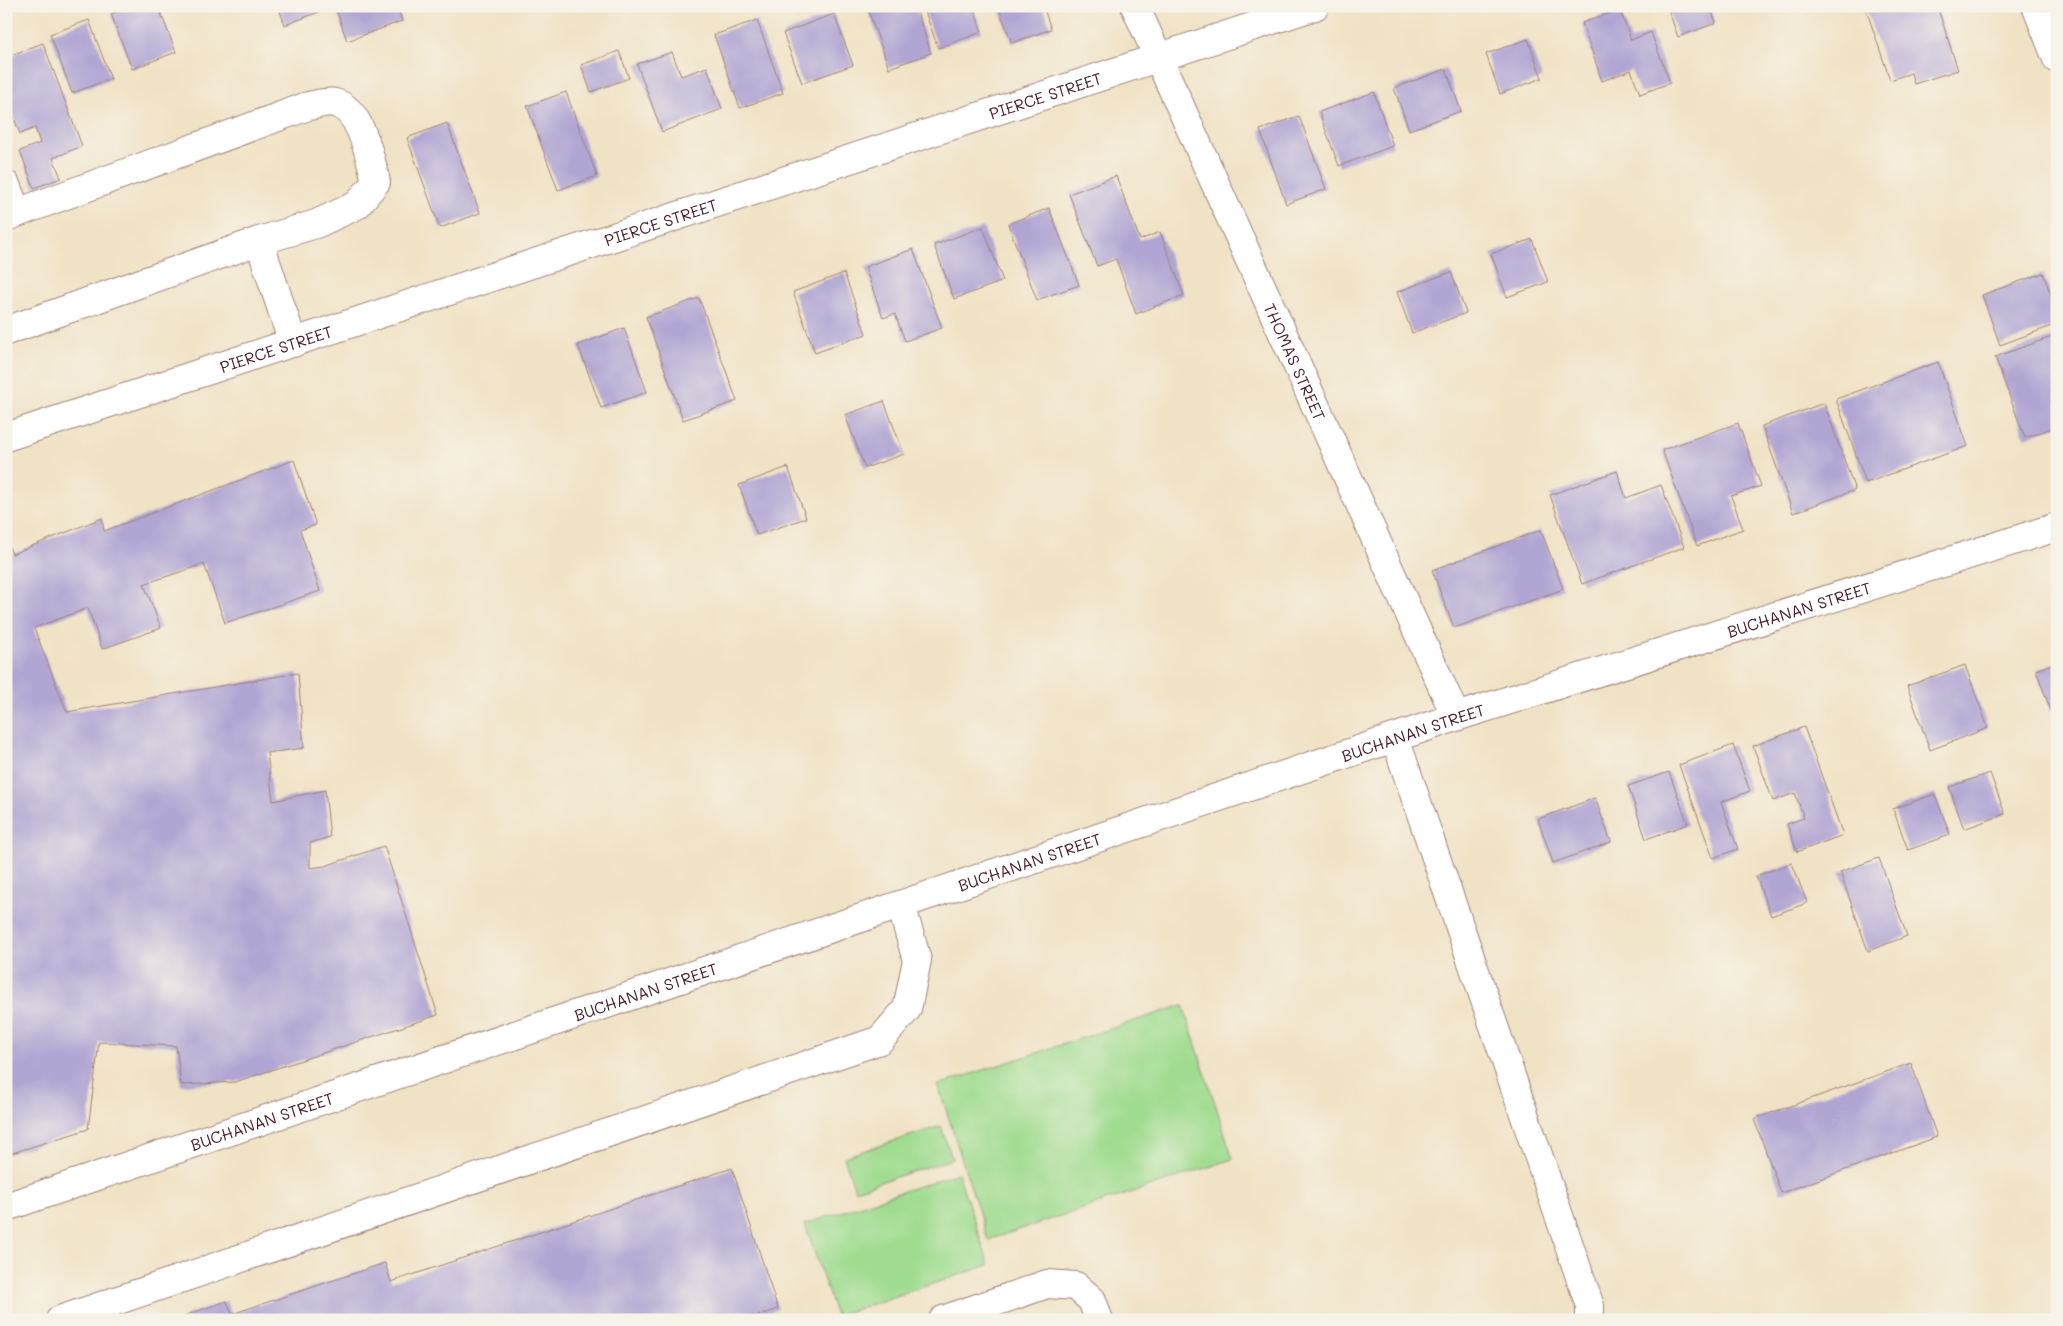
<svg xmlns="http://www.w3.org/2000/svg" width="2063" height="1326" font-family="Mali,sans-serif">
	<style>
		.green { fill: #a0dc90; stroke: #757e5e }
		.building { fill: #b1a6d3 }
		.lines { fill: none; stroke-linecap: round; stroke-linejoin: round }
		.minor-casing { stroke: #9d8078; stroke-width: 30 }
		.minor { stroke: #fff; stroke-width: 28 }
		.labels { text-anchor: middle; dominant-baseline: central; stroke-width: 4.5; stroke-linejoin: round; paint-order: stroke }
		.street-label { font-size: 16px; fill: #4a1f2b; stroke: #f7f3e8 }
	</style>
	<rect width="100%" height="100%" fill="#f7f3e8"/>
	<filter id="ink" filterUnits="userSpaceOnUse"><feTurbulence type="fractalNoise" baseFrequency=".02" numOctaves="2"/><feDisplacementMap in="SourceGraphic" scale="10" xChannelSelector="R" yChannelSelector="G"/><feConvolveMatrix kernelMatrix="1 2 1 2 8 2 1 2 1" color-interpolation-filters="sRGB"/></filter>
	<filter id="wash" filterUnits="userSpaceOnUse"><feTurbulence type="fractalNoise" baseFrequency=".0096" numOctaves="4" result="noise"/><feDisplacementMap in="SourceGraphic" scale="20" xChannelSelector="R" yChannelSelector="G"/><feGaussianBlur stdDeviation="1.12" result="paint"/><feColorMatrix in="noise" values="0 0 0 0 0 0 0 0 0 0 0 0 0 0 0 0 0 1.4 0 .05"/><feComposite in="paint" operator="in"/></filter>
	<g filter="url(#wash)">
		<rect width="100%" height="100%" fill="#f0e2c5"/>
		<g class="green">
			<polygon points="1183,1005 1233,1159 988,1240 938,1085"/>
			<polygon points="941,1126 952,1159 855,1190 844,1157"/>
			<polygon points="958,1173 989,1265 836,1316 805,1224"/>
		</g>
		<g id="blocks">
			<g class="building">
				<polygon points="131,6 158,6 176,52 132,69 111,14"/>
				<polygon points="278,6 322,6 324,10 285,25"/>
				<polygon points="335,6 397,6 402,21 347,41"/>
				<polygon points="878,6 915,6 931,53 889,68 868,10"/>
				<polygon points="923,6 973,6 982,32 938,48"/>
				<polygon points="998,6 1043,6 1051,29 1012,43"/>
				<polygon points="1667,6 1710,6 1716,23 1678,37"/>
				<polygon points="1865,6 1937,6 1958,70 1914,84 1911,73 1890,80"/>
				<polygon points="1620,10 1631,40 1651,32 1670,83 1640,94 1631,70 1602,81 1582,23"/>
				<polygon points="834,14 853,65 802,83 783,33"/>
				<polygon points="89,20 111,79 72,93 50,34"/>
				<polygon points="757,20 783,93 740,108 714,35"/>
				<polygon points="1528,39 1542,78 1500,94 1486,54"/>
				<polygon points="43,43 82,146 53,158 61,178 34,188 20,151 40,143 35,128 20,134 6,97 6,57"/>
				<polygon points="619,51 629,78 591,92 581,65"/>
				<polygon points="672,52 681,76 707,67 722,109 662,132 637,64"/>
				<polygon points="1446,69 1461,111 1409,130 1394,88"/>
				<polygon points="566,92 597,176 558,190 527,106"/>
				<polygon points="1374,92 1393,146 1339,166 1319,112"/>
				<polygon points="1299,116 1326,189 1286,204 1260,130"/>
				<polygon points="447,123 480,213 440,228 407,138"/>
				<polygon points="1116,176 1140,240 1160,232 1184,295 1136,314 1116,259 1097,266 1069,194"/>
				<polygon points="1049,208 1079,285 1037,300 1008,224"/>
				<polygon points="983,227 1003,281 954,299 934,245"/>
				<polygon points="1532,239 1548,282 1507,297 1491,254"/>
				<polygon points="913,249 942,328 905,341 895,314 883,318 865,267"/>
				<polygon points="1451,272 1466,313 1412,333 1397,292"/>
				<polygon points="844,273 866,334 815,353 793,292"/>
				<polygon points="2043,273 2057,311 2057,324 2000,345 1982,295"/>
				<polygon points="699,298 737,401 683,420 646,317"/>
				<polygon points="624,328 647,392 601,408 578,345"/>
				<polygon points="2057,335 2057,426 2025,438 1995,357"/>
				<polygon points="1938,362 1968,446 1866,483 1836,399"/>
				<polygon points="884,401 904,454 865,468 845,415"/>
				<polygon points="1824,403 1855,490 1793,513 1762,426"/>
				<polygon points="1738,423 1761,486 1731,496 1743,529 1697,546 1662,450"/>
				<polygon points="294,460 316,525 300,530 320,591 225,623 204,564 144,584 161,628 102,649 88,608 34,628 67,712 298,673 304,748 267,753 273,801 325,790 330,837 310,843 310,868 325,866 384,846 438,1015 235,1082 181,1085 176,1046 99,1042 88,1129 6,1155 6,545 8,544 12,554 102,518 104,531"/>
				<polygon points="788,467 806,518 757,535 739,485"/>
				<polygon points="1617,471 1626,498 1661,485 1684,547 1582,584 1550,495"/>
				<polygon points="1541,530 1563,589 1454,628 1432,570"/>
				<polygon points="2057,662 2057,709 2051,711 2036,670"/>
				<polygon points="1965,665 1988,728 1930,750 1907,686"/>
				<polygon points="1804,727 1843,835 1797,852 1787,824 1804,818 1795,793 1773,801 1753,746"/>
				<polygon points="1733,745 1750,791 1721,802 1738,849 1713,858 1679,765"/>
				<polygon points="1669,772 1688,824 1646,839 1628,786"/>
				<polygon points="1990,773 2005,814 1964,829 1949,787"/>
				<polygon points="1935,794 1950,835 1908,850 1893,809"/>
				<polygon points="1595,798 1611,842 1553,863 1538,819"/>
				<polygon points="1879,858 1907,936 1868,951 1840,872"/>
				<polygon points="1792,863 1807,903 1771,916 1756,876"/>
				<polygon points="1911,1063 1937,1137 1781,1193 1754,1119"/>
				<polygon points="732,1168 778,1309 745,1320 187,1320 186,1315 227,1301 232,1314 385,1263 391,1282"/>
			</g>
		</g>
	</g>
	<g filter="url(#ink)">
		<use href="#blocks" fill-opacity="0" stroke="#9d8078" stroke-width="1"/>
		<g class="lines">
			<g class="minor-casing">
				<g id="minor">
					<path id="s1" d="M1135,6L1456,717"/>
					<polyline points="2036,6 2057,59"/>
					<polyline points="6,185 17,213"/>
					<path d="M6,217L308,106C315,105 328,101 335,103C361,109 371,160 376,182L357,205L316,224L259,241L293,343"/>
					<polyline points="6,331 259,241"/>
					<path id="s2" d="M6,437L1315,6"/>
					<polyline points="1395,738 1590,1306 1590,1320"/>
					<path id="s3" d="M6,1207L1456,717L2057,527"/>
					<polyline points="60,1320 880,1040 907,1009 917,960 901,905"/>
					<polyline points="943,1320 1047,1284 1076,1286 1092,1300 1099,1320"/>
				</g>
			</g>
			<use href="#minor" class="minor"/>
		</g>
	</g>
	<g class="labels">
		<g class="street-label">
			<text stroke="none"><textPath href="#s2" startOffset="1094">PIERCE STREET</textPath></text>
			<text stroke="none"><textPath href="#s2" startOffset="689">PIERCE STREET</textPath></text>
			<text stroke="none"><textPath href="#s2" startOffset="284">PIERCE STREET</textPath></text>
			<text stroke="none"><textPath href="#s1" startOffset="390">THOMAS STREET</textPath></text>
			<text stroke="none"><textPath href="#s3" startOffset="1890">BUCHANAN STREET</textPath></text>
			<text stroke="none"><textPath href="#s3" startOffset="1485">BUCHANAN STREET</textPath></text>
			<text stroke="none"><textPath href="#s3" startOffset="1080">BUCHANAN STREET</textPath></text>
			<text stroke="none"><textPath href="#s3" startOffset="675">BUCHANAN STREET</textPath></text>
			<text stroke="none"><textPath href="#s3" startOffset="270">BUCHANAN STREET</textPath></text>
		</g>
	</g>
	<rect width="2063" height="1326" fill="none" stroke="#f7f3e8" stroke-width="25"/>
</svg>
